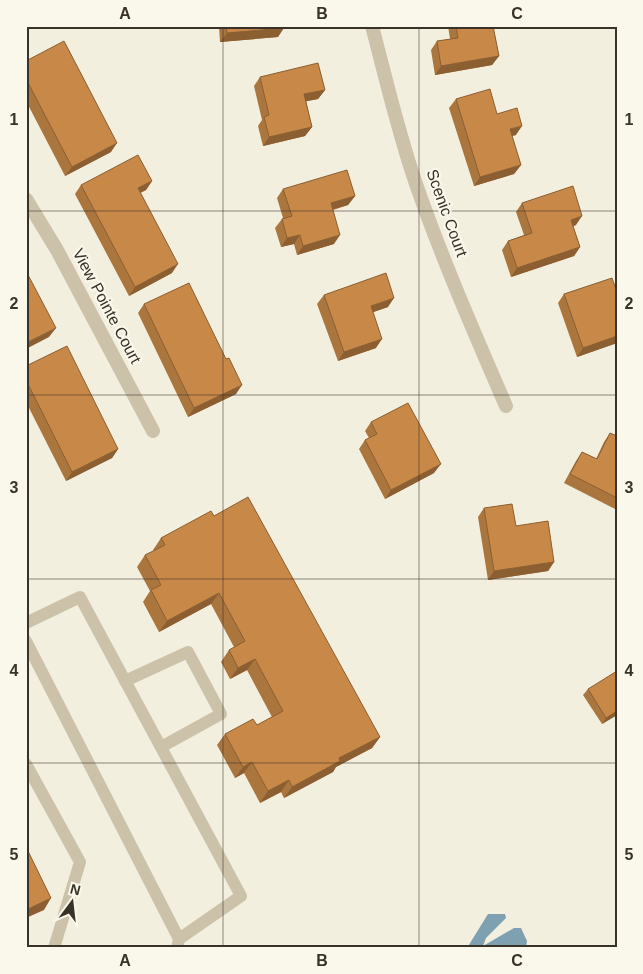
<svg xmlns="http://www.w3.org/2000/svg" width="643" height="974" font-family="Arial,sans-serif">
	<style>
		.water { fill: #7da1b1 }
		.lines { fill: none; stroke-linecap: round; stroke-linejoin: round }
		.service { stroke: #ccc2aa; stroke-width: 12 }
		.minor { stroke: #ccc2aa; stroke-width: 14 }
		.wall { fill: #ab753e }
		.shaded-wall { fill: #8b5f32 }
		.building { fill: #c78848; stroke: #8b5f32 }
		.grid { fill: none; stroke: #393229; stroke-width: 1; stroke-opacity: 0.55 }
		.labels { text-anchor: middle; dominant-baseline: central; stroke-width: 4.5; stroke-linejoin: round; paint-order: stroke }
		.street-label { font-size: 16px; fill: #393229; stroke: #faf7eb }
		.neatline { fill: none; stroke: #393229; stroke-width: 2 }
		.grid-label { font-size: 16px; text-anchor: middle; font-weight: bold; fill: #393229 }
	</style>
	<rect width="100%" height="100%" fill="#f3efde"/>
	<polygon class="water" points="488,914 505,914 506,918 486,938 483,946 514,928 521,928 527,941 526,948 467,948"/>
	<g class="lines">
		<g class="service">
			<polyline points="26,623 80,597 241,896 179,939"/>
			<polyline points="26,641 179,939 177,948"/>
			<polyline points="125,681 188,652 221,714 161,747"/>
			<polyline points="26,764 80,862 54,948"/>
		</g>
		<g class="minor">
			<path d="M372,26C386,79 398,132 416,184C442,259 474,332 506,406"/>
			<polyline points="26,199 57,250 153,431"/>
		</g>
	</g>
	<g class="wall">
		<polygon points="219,26 284,26 278,37 220,42"/>
		<polygon points="448,26 493,26 499,56 492,65 435,75 431,50 437,41 450,39"/>
		<polygon points="26,61 111,152 65,176 26,101"/>
		<polygon points="260,77 325,90 318,99 306,101 312,127 305,136 263,146 258,126 262,120 254,86"/>
		<polygon points="456,99 497,114 516,135 512,136 521,165 514,174 474,186 449,108"/>
		<polygon points="152,181 146,190 140,193 172,273 129,296 75,194 81,185"/>
		<polygon points="283,189 355,196 348,205 333,210 334,244 297,255 294,244 281,247 275,228 282,219 283,218 277,198"/>
		<polygon points="522,203 576,225 573,226 580,247 574,256 511,277 502,250 508,241 524,235 516,212"/>
		<polygon points="617,292 617,343 577,357 558,303 564,294"/>
		<polygon points="324,295 388,307 373,312 376,348 338,361 317,304"/>
		<polygon points="144,304 226,359 236,394 188,417 138,313"/>
		<polygon points="26,366 118,449 112,458 66,481 26,402"/>
		<polygon points="371,422 434,473 385,499 359,449 365,440 369,438 365,431"/>
		<polygon points="610,433 617,436 617,510 564,483 576,461 582,452 596,459 604,442"/>
		<polygon points="484,508 516,526 554,562 548,571 488,580 478,517"/>
		<polygon points="214,516 380,737 372,748 336,767 333,772 284,798 281,792 260,803 244,773 235,778 217,745 225,734 257,725 272,717 247,670 230,679 221,662 229,650 234,647 211,604 159,632 143,602 150,591 137,567 145,555 154,551 153,550 161,538"/>
		<polygon points="588,689 617,715 602,724 583,695"/>
	</g>
	<g class="shaded-wall">
		<polygon points="284,28 278,37 220,42 227,33"/>
		<polygon points="499,56 492,65 435,75 441,66"/>
		<polygon points="325,90 318,99 298,103 304,94"/>
		<polygon points="522,126 516,135 503,138 510,129"/>
		<polygon points="312,127 305,136 263,146 269,137"/>
		<polygon points="117,143 111,152 65,176 72,167"/>
		<polygon points="521,165 514,174 474,186 480,177"/>
		<polygon points="152,181 146,190 132,197 138,188"/>
		<polygon points="355,196 348,205 324,212 331,203"/>
		<polygon points="582,216 576,225 565,229 571,220"/>
		<polygon points="300,235 294,244 281,247 287,238"/>
		<polygon points="340,235 334,244 297,255 303,246"/>
		<polygon points="580,247 574,256 511,277 517,268"/>
		<polygon points="178,264 172,273 129,296 135,287"/>
		<polygon points="394,298 388,307 365,315 371,306"/>
		<polygon points="56,328 49,337 26,349 26,343"/>
		<polygon points="617,336 617,343 577,357 583,348"/>
		<polygon points="382,339 376,348 338,361 344,352"/>
		<polygon points="242,385 236,394 188,417 194,408"/>
		<polygon points="118,449 112,458 66,481 72,472"/>
		<polygon points="441,464 434,473 385,499 391,490"/>
		<polygon points="554,562 548,571 488,580 494,571"/>
		<polygon points="219,593 211,604 159,632 167,621"/>
		<polygon points="255,659 247,670 230,679 238,668"/>
		<polygon points="617,711 617,715 602,724 606,718"/>
		<polygon points="380,737 372,748 336,767 333,772 284,798 292,787 339,758"/>
		<polygon points="252,762 244,773 235,778 243,767"/>
		<polygon points="289,780 281,792 260,803 268,791"/>
		<polygon points="51,898 44,910 26,918 26,910"/>
	</g>
	<g class="building">
		<polygon points="226,26 284,26 284,28 227,33"/>
		<polygon points="456,26 493,26 499,56 441,66 437,41 458,38"/>
		<polygon points="64,41 117,143 72,167 26,79 26,61"/>
		<polygon points="318,63 325,90 304,94 312,127 269,137 264,117 269,115 260,77"/>
		<polygon points="490,89 497,114 517,108 522,126 510,129 521,165 480,177 456,99"/>
		<polygon points="138,155 152,181 138,188 178,264 135,287 81,185"/>
		<polygon points="347,170 355,196 331,203 340,235 303,246 300,235 287,238 282,219 292,216 283,189"/>
		<polygon points="573,186 582,216 571,220 580,247 517,268 508,241 532,233 522,203"/>
		<polygon points="26,271 56,328 26,343"/>
		<polygon points="386,273 394,298 371,306 382,339 344,352 324,295"/>
		<polygon points="612,278 617,292 617,336 583,348 564,294"/>
		<polygon points="189,283 226,359 229,358 242,385 194,408 144,304"/>
		<polygon points="67,346 118,449 72,472 29,386 26,387 26,366"/>
		<polygon points="408,403 441,464 391,490 365,440 377,434 371,422"/>
		<polygon points="610,433 617,436 617,498 570,474 582,452 597,459"/>
		<polygon points="248,497 380,737 339,758 340,761 292,787 289,780 268,791 252,762 243,767 225,734 253,719 257,725 283,711 255,659 238,668 229,650 245,641 219,593 167,621 151,590 161,585 145,555 165,545 161,538 211,511 214,516"/>
		<polygon points="512,504 516,526 548,521 554,562 494,571 484,508"/>
		<polygon points="617,671 617,711 606,718 588,689"/>
		<polygon points="26,847 51,898 26,910"/>
	</g>
	<path class="grid" d="M223,26V948M419,26V948M26,211H617M26,395H617M26,579H617M26,763H617"/>
	<g class="labels">
		<g class="street-label">
			<text transform="translate(447 213) rotate(70)">Scenic Court</text>
			<text transform="translate(107 306) rotate(62)">View Pointe Court</text>
		</g>
	</g>
	<rect width="643" height="974" fill="none" stroke="#faf7eb" stroke-width="55"/>
	<g transform="translate(72 902) rotate(15)" stroke="#faf7eb" stroke-width="4" paint-order="stroke">
	<path d="M0-4L9 19L0 12L-9 19Z" fill="#393229"/>
	<text y="-8" font-size="14" font-weight="bold" text-anchor="middle" fill="#393229">N</text>
	</g>
	<rect x="28" y="28" width="588" height="918" class="neatline"/>
	<g class="grid-label">
		<text x="125" y="19">A</text>
		<text x="322" y="19">B</text>
		<text x="517" y="19">C</text>
		<text x="14" y="125">1</text>
		<text x="629" y="125">1</text>
		<text x="14" y="309">2</text>
		<text x="629" y="309">2</text>
		<text x="14" y="493">3</text>
		<text x="629" y="493">3</text>
		<text x="14" y="676">4</text>
		<text x="629" y="676">4</text>
		<text x="14" y="860">5</text>
		<text x="629" y="860">5</text>
		<text x="125" y="966">A</text>
		<text x="322" y="966">B</text>
		<text x="517" y="966">C</text>
	</g>
</svg>
